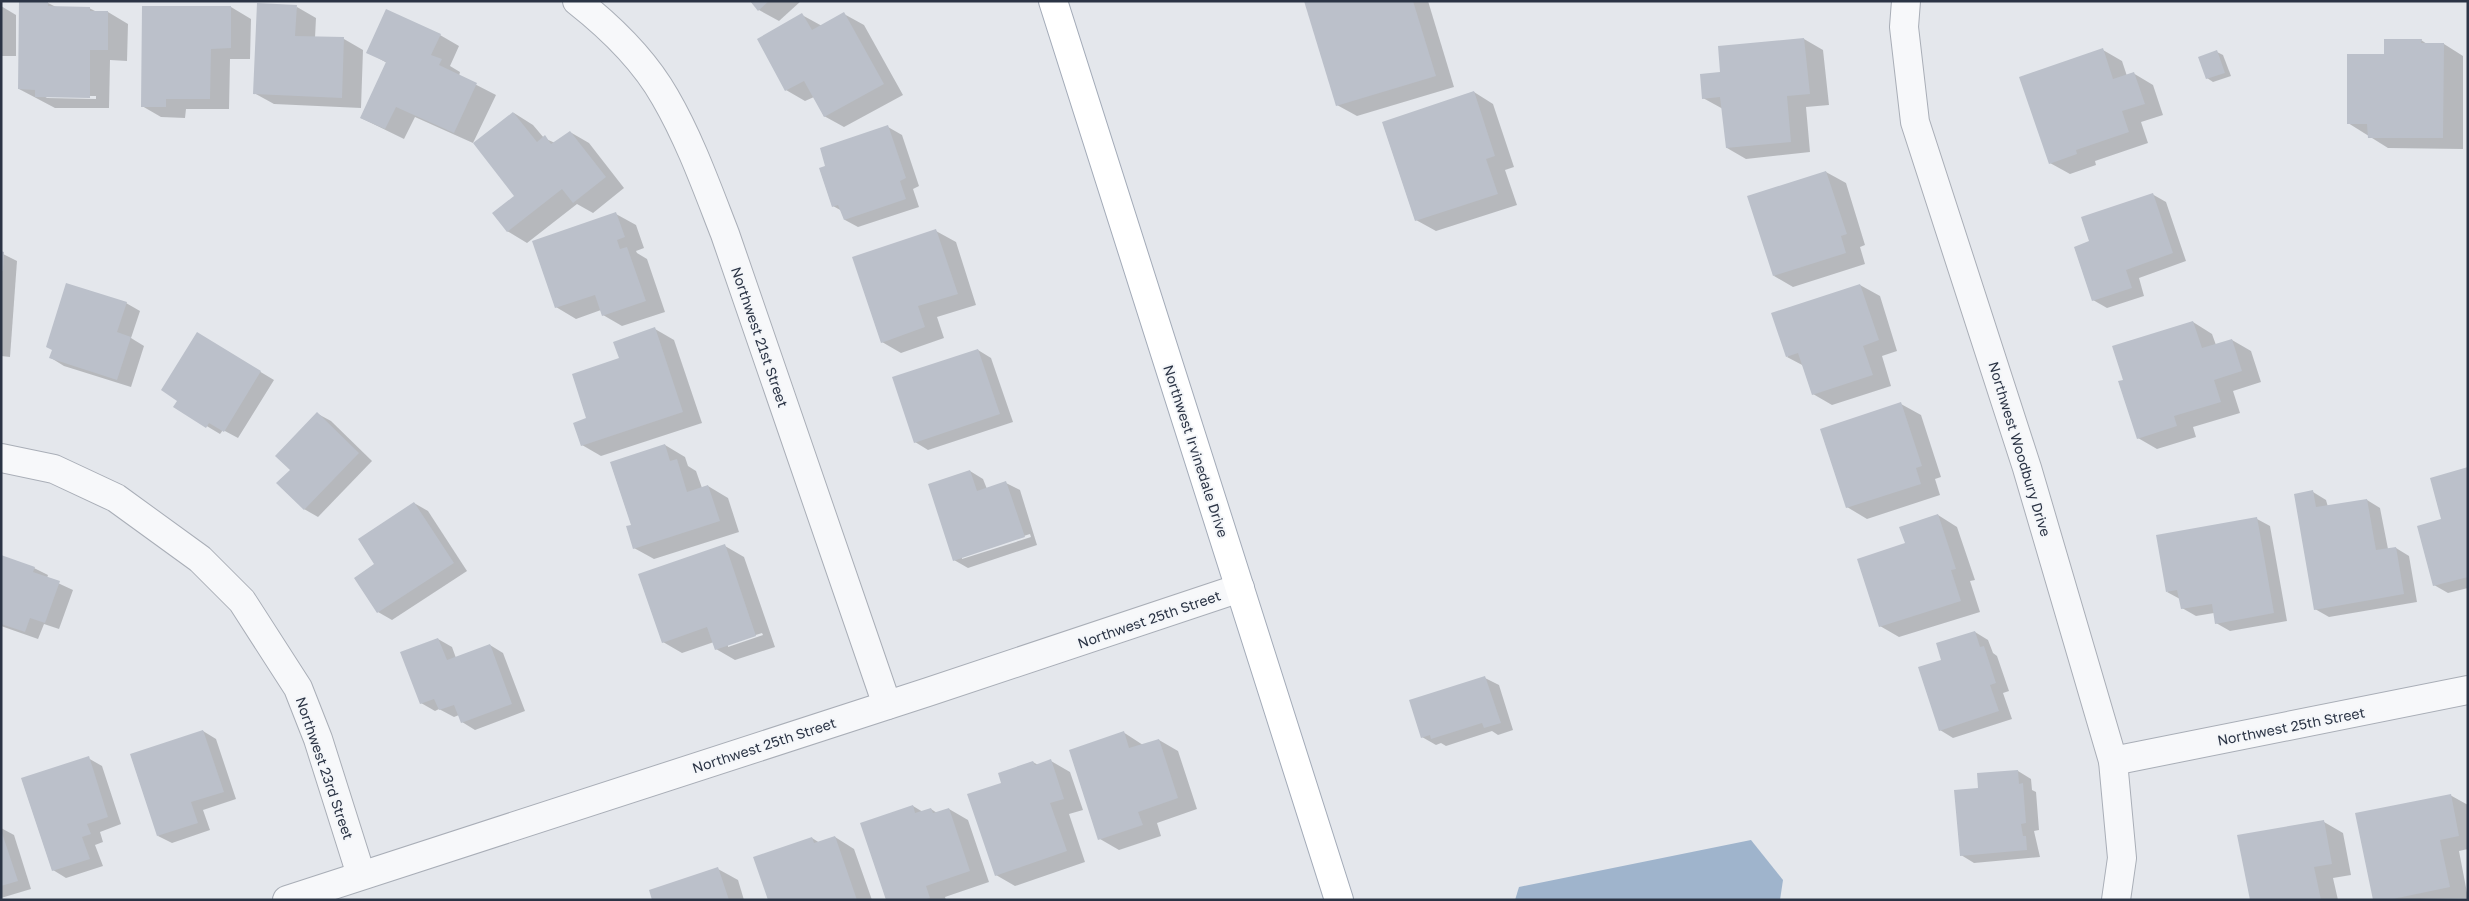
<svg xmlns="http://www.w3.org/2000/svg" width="2469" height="901" font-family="'Golos Text',sans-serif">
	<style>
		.water { fill: #9fb4cc }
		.shadow { fill: #0003; fill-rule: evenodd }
		.building { fill: #bbc0ca }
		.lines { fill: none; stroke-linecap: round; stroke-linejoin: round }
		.minor-casing { stroke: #a9aeb7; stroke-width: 30 }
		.major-casing { stroke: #a3abb8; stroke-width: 30 }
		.minor { stroke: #f7f8fa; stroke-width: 28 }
		.major { stroke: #fff; stroke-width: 28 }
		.labels { text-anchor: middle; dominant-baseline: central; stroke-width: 4; stroke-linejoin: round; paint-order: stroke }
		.street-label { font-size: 14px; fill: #2b3445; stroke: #f4f6f9 }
	</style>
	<rect width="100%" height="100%" fill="#e4e7ec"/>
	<polygon class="water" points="1751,840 1783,880 1780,900 1515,900 1519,887"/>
	<g class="shadow">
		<polygon points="752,1 801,1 779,21 759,10"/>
		<polygon points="1305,1 1428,1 1454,87 1357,116 1337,105"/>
		<path d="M20,3H48L56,7L89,8L97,12H108L128,24L127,61L110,60L109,108H55L19,89ZM44,96H96V99L47,98Z"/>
		<polygon points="1,6 16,15 16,56 1,56"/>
		<polygon points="143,7 231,7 251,19 250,59 230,59 229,109 186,109 185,118 161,117 142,106"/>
		<polygon points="297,7 316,18 315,38 344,39 363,50 361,108 274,104 254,93"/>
		<polygon points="844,14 864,25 903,95 844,127 824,116 814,97 805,101 786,90 802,15 822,26"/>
		<polygon points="440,35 459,46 450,66 460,72 459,76 496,95 473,143 415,117 404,139 361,118 387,63 368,52"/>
		<polygon points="1804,39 1823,50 1829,105 1806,107 1810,152 1746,159 1727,148 1723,109 1703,98 1722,73"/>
		<polygon points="2421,40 2427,44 2444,44 2463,56 2463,149 2388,148 2348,123 2386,55"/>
		<polygon points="2103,50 2122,61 2127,76 2133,73 2153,85 2163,115 2141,122 2148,143 2095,161 2096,165 2070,174 2050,163"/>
		<polygon points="2217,52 2223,55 2231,76 2213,82 2207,78"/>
		<polygon points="1474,92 1493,104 1514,167 1505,170 1517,205 1436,231 1416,220"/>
		<polygon points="514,113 533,125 544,138 555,143 570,132 589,143 624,188 593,213 577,204 527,243 507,231 516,196"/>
		<polygon points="888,127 902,135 919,186 913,189 919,207 858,227 845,220 842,211 833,206"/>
		<polygon points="1826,172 1846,183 1865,245 1860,247 1865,264 1793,287 1774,276"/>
		<polygon points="2152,194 2166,202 2186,261 2139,278 2144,296 2107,308 2093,300 2091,242"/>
		<polygon points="616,214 636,225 644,248 636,251 637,253 647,259 665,312 622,326 603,315 601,310 576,319 556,307"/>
		<polygon points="936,231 956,242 976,305 937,317 944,338 901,353 882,342"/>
		<polygon points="1,253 17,261 10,357 1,356"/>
		<polygon points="1860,285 1880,296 1897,351 1882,356 1891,386 1832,405 1813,394 1804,366 1787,357"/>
		<polygon points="126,303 140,311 131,338 144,346 131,387 64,366 51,358"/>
		<polygon points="2193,322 2212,334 2216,345 2232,340 2251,351 2261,382 2233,391 2240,413 2193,427 2196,437 2157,449 2138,438 2125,381"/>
		<polygon points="655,329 674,340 702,423 601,456 582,445 587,419 620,359"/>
		<polygon points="211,342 274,380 238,438 223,430 220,434 175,407"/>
		<polygon points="978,350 991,358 1013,422 928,450 915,442"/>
		<polygon points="1901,404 1921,415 1941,477 1935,479 1940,495 1867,519 1847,507"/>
		<polygon points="318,414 331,421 372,461 318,517 304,509 291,470"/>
		<polygon points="665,445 685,457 688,466 696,471 702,488 708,486 728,498 739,532 654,559 634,548 632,526"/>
		<polygon points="2468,468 2468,588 2448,593 2434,585 2443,520"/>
		<path d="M970,471L983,479L987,489L1006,483L1020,490L1037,545L968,568L954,560ZM1030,534L1031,537L962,559V556Z"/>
		<polygon points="2313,492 2326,500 2328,507 2367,500 2380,508 2388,549 2396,548 2409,556 2417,602 2329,617 2315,609"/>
		<polygon points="414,503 428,511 467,571 392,620 378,612"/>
		<polygon points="1938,515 1957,527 1975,580 1970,581 1980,612 1899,637 1880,626 1906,544"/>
		<polygon points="2257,519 2270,526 2287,621 2230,631 2216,623 2214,613 2196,616 2182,608 2180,599 2167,592"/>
		<path d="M725,546L744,557L775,647L735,660L716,649L714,642L682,653L663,642ZM762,633L763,635L728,647V644Z"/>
		<polygon points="1,556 34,568 48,575 47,578 73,590 59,629 44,624 38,639 1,626"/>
		<polygon points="1975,632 1988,640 1993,653 1997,656 2009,691 2003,693 2012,719 1953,738 1940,730"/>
		<polygon points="438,639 452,647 456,658 490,645 503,653 525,711 475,730 462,722 459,715 454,717 439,709 435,711 421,703"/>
		<polygon points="1485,678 1499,685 1513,730 1498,735 1492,731 1446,746 1441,743 1436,745 1422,737"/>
		<polygon points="203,731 216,739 236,799 203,810 210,830 172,843 158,836"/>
		<polygon points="1123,732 1143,745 1159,740 1178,751 1197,809 1157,823 1161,836 1119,850 1100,839"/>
		<polygon points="88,758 102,766 121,824 100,832 103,842 95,845 103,866 66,878 53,870"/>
		<polygon points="1051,761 1070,772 1083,810 1069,814 1085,862 1015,886 996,875 1003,783 1033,762 1038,765"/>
		<polygon points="2018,771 2031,779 2032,790 2036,792 2039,830 2034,831 2040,857 1974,863 1961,855"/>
		<polygon points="2450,795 2468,805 2468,849 2459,851 2468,898 2374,900"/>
		<polygon points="913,806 923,812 931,809 937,813 949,809 968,820 989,882 945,897 946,900 887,900"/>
		<polygon points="2324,822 2343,833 2351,875 2333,878 2338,900 2251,900"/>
		<polygon points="1,828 14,835 31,889 1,898"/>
		<polygon points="835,837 854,849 872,900 769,900 812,838 820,843"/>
		<polygon points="718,869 738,880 744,900 654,900"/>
	</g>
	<g class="building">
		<polygon points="19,1 48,2 48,6 90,7 90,11 108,11 108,50 90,50 90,98 35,97 35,90 18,89"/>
		<polygon points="750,1 769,1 758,11"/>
		<polygon points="1304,1 1413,1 1436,76 1336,106"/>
		<polygon points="257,3 297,5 295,36 344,37 342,98 253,94"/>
		<polygon points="142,6 231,6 231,48 211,49 210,99 166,99 166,107 141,107"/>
		<polygon points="386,9 441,34 431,55 442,59 439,65 477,83 454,133 396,107 385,129 360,118 386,62 366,53"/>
		<polygon points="844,12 884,84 824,117 804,81 785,91 757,39 802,13 812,30"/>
		<polygon points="1804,38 1810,94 1787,96 1791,142 1726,148 1720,97 1702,99 1700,74 1720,72 1718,46"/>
		<polygon points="2384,39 2422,39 2421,43 2444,43 2443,138 2368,138 2367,124 2347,124 2347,54 2384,54"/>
		<polygon points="2103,48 2113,79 2134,72 2145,104 2122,111 2129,132 2076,150 2077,154 2049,164 2019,77"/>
		<polygon points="2217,50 2225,73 2206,79 2198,57"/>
		<polygon points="1474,91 1495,156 1486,159 1498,194 1415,221 1382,122"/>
		<polygon points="513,112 537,142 545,135 551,144 570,131 606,177 573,203 562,189 507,232 492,213 514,196 473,143"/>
		<polygon points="888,125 906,178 900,181 906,199 844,220 838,205 832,207 819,168 825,166 820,148"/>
		<polygon points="1826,171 1847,234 1841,236 1846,253 1773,276 1747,196"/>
		<polygon points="2153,193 2173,253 2126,270 2132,288 2092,301 2074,247 2089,241 2081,217"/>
		<polygon points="616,212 625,237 617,240 620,249 627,247 646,301 602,316 595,295 555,308 532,241"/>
		<polygon points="936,229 958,294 918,306 925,327 881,343 852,257"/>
		<polygon points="1,251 4,252 3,271 1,271"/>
		<polygon points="66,283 127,302 117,332 131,337 117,380 49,358 52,350 46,347"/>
		<polygon points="1860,284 1879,340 1863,346 1873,375 1812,395 1798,353 1786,357 1771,313"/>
		<polygon points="2193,321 2202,348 2232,339 2242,371 2214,380 2221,402 2174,416 2177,426 2137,439 2118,381 2123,380 2112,346"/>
		<polygon points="655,327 683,412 581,446 573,423 586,418 572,374 619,358 613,342"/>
		<polygon points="197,332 261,371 224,432 209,423 206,428 173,407 177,401 161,390"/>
		<polygon points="978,349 1000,414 914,443 892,377"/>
		<polygon points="1901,402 1922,466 1916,468 1921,484 1846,508 1820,429"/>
		<polygon points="317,412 359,453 304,510 276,483 290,470 275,456"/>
		<polygon points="665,444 670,461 677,459 687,492 708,485 720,521 633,549 626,526 631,525 610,462"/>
		<polygon points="2468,467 2468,577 2433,586 2417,526 2441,519 2430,478"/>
		<polygon points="970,470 977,491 1006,481 1025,537 953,561 928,484"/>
		<polygon points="2313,490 2316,507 2367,499 2376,550 2396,547 2404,594 2314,610 2294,494"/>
		<polygon points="414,502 454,563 377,613 354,578 374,564 358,539"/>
		<polygon points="1938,514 1956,569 1951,570 1961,601 1879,627 1857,559 1905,543 1899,527"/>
		<polygon points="2257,517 2274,613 2215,624 2212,604 2181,609 2177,590 2166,592 2156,535"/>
		<polygon points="725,544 756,636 715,650 707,627 662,643 638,574"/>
		<polygon points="1,555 35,567 33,572 60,581 45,623 30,618 25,632 1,624"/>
		<polygon points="1975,631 1980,647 1984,646 1996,683 1990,685 1999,711 1939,731 1918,667 1941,660 1936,643"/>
		<polygon points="438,638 447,660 490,644 512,704 461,723 454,705 439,710 434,699 420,704 400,652"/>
		<polygon points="1485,676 1501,723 1484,728 1482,723 1431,739 1430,735 1421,738 1409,700"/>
		<polygon points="203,730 224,792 191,802 198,823 157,836 130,754"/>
		<polygon points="1124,731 1129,748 1159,739 1178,798 1138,812 1143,825 1098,840 1069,750"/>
		<polygon points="89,756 108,817 87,824 91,834 82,837 90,859 52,871 21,778"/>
		<polygon points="1051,759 1064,799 1050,803 1067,851 995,876 967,794 1001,783 998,773 1033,761 1035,765"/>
		<polygon points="2018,770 2019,784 2023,783 2026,823 2021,824 2023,836 2026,836 2027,850 1960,856 1954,790 1978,788 1977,773"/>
		<polygon points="2451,794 2459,836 2440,840 2450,887 2388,900 2373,900 2355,813"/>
		<polygon points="913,805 915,813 931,808 933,813 949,808 970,871 926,886 930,898 923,900 886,900 860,823"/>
		<polygon points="2324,820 2332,864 2314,867 2321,900 2250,900 2237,835"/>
		<polygon points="1,830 18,881 1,886"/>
		<polygon points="835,836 857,900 768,900 753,857 812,837 814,843"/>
		<polygon points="718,867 729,900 652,900 649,890"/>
	</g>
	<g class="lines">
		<g class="minor-casing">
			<g id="minor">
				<path d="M577,1C610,27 644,60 665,97C690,140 707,188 725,234L887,705"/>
				<polyline points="1906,1 1904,27 1915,122 2027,468 2113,761 2122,858 2116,900"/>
				<polyline points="1,458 54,469 116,498 200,559 242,601 298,688 318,739 361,875"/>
				<polyline points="2113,761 2468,690"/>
				<polyline points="287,900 928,692 1240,588"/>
			</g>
		</g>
		<g class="major-casing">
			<polyline id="major" points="1053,1 1339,900"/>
		</g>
		<use href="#minor" class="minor"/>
		<use href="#major" class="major"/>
	</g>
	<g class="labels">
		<g class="street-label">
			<text transform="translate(760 337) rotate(71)">Northwest 21st Street</text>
			<text transform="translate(2020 449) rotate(73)">Northwest Woodbury Drive</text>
			<text transform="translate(1196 451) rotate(72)">Northwest Irvinedale Drive</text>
			<text transform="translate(1149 619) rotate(-19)">Northwest 25th Street</text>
			<text transform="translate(2291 726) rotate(-11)">Northwest 25th Street</text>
			<text transform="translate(764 745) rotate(-18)">Northwest 25th Street</text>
			<text transform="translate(325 768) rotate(71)">Northwest 23rd Street</text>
		</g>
	</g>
	<rect width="2469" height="901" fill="none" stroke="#2b3445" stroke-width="5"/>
</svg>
